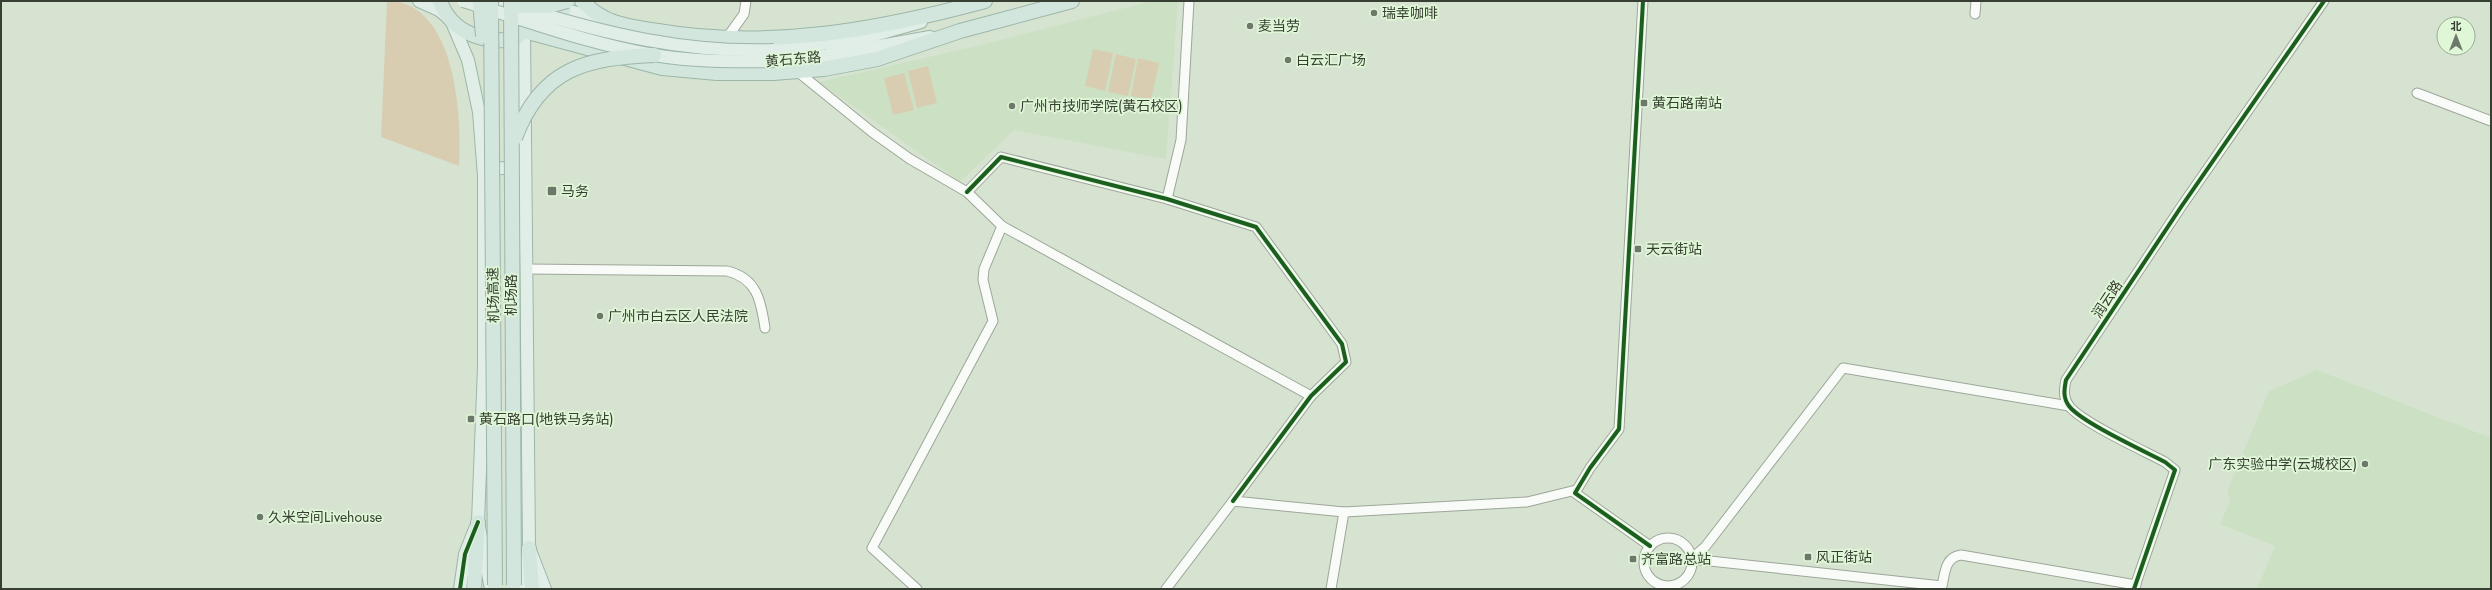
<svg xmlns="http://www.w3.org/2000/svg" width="2492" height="590" font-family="Jost,'Noto Sans SC',sans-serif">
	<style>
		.built { fill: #cce1c4 }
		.green { fill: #d8cdb1 }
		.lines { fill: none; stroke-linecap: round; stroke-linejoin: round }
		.minor-casing { stroke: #9da699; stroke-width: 11 }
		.major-casing { stroke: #9db6a8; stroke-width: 14 }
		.highway-casing { stroke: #9db6a8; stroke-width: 16 }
		.minor { stroke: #f9fbf8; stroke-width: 9 }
		.major { stroke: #e1eee8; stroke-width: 12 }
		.highway { stroke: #d2e6de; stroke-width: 14 }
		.major-bridge-casing { stroke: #9db6a8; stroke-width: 14; stroke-linecap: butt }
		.highway-bridge-casing { stroke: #9db6a8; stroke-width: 16; stroke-linecap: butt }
		.major-bridge { stroke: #e1eee8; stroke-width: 12 }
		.highway-bridge { stroke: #d2e6de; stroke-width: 14 }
		.cycleway-casing { stroke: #e0f7d7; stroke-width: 6 }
		.cycleway { stroke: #1b5e20; stroke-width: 4 }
		.poi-dot { fill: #6e786a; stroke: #e0f7d7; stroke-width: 1.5 }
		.labels { text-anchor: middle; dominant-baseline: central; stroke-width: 3.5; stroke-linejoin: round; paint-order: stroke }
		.poi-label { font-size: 14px; fill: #363f32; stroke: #e0f7d7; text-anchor: start }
		.street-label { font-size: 14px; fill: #363f32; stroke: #e0f7d7 }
	</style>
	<rect width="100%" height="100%" fill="#d6e3d1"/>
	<g class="built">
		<polygon points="1152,1 1178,1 1166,159 1014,130 960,182 819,82 977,46"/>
		<polygon points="2317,370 2491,438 2491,589 2257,589 2275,546 2220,524 2230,502 2227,491 2269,391"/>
	</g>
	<g class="green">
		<path d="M387,1C456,1 462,117 459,166L381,137Z"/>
		<polygon points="1093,49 1113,53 1105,91 1085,86"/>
		<polygon points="1116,54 1136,59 1128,96 1108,92"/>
		<polygon points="1138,58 1159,63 1151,100 1131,96"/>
		<polygon points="928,66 937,103 917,108 908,71"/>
		<polygon points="904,73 914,110 893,115 884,78"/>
	</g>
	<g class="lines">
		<g class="minor-casing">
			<g id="minor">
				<polyline points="1643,1 1619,429 1590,468 1575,493 1650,546"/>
				<polyline points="1975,14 1976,1"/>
				<polyline points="726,39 744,14 746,1"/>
				<polyline points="798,72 872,132 910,159 967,192 1002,226 1311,396"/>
				<polyline points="2417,93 2491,121"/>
				<polyline points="967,192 1001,157 1167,199 1256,227 1342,344 1346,362 1311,396 1233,501"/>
				<polyline points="1167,199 1181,140 1189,1"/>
				<path d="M527,269L727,271C757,278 761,301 765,328"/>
				<circle cx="1668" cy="562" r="24"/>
				<polyline points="1691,559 1705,547 1843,368 2069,406"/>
				<path d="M1691,559L1942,586C1945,573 1945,557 1961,555L2136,585"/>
				<polyline points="917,589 872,548 993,321 983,280 984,269 1002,226"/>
				<polyline points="1166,589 1233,501 1344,512 1527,502 1576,490"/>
				<polyline points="1331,589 1344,512"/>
				<path d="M2134,589L2175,470L2165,462C2144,451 2081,422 2069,406C2063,398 2064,390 2066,380L2181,207L2324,1"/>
			</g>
		</g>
		<g class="major-casing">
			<g id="major">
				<polyline points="419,1 439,10 451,20 468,60 479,112 484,176 484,367 478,522 491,589"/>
				<polyline points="498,1 516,6"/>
				<polyline points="556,7 605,21"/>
				<polyline points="774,50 860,39 921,22"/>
				<polyline points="775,61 818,57 930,37"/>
				<path d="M485,175C497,167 506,166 520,171"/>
				<polyline points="531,553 545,589"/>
				<polyline points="460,589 465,554 475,529"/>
				<polyline points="520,589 529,548 524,31 527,24"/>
			</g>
		</g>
		<g class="highway-casing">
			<g id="highway">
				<path d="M440,1C451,33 485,44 515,39L524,31L662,68L717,73H773L824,69L877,59L960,31L1072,1"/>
				<path d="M582,1C605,25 627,26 658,31C768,50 878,30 985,1"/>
				<polyline points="549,26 551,19 564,10"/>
				<polyline points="529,548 532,589"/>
				<polyline points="474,589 478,522"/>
			</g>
		</g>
		<use href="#minor" class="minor"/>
		<use href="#major" class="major"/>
		<use href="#highway" class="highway"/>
		<g class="major-bridge-casing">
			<g id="major-bridge">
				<path d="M463,1C526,20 589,44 654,55C693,62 735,62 775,61"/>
				<path d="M522,8C607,34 684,53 774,50"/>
			</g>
		</g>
		<g class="highway-bridge-casing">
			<g id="highway-bridge">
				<polyline points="480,1 483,36"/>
				<polyline points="491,1 495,585"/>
				<polyline points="511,1 514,585"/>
				<polyline points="516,6 549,6 567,1"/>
				<path d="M515,138C541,68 586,58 654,55"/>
			</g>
		</g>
		<use href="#major-bridge" class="major-bridge"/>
		<use href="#highway-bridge" class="highway-bridge"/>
		<g class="cycleway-casing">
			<g id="cycleway">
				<polyline points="1643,1 1619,429 1590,468 1575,493 1650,546"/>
				<polyline points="967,192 1001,157 1167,199 1256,227 1342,344 1346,362 1311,396 1233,501"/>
				<polyline points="460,589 465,554 478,522"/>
				<path d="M2134,589L2175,470L2165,462C2144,451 2081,422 2069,406C2063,398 2064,390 2066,380L2181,207L2324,1"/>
			</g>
		</g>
		<use href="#cycleway" class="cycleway"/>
	</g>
	<g class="poi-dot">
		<circle cx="1374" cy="13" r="4"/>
		<circle cx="1250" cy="26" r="4"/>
		<circle cx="1288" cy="60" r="4"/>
		<rect x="1640" y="99" width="8" height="8" rx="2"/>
		<circle cx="1012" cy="106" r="4"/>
		<rect x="547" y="186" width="10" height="10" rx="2"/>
		<rect x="1634" y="245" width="8" height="8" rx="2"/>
		<circle cx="600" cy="316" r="4"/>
		<rect x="467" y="415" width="8" height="8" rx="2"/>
		<circle cx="2365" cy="464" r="4"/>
		<circle cx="260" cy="517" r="4"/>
		<rect x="1804" y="553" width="8" height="8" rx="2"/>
		<rect x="1629" y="555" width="8" height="8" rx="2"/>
	</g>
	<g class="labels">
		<g class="poi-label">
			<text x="1382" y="13">瑞幸咖啡</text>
			<text x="1258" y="26">麦当劳</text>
			<text x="1296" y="60">白云汇广场</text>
			<text x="1652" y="103">黄石路南站</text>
			<text x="1020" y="106">广州市技师学院(黄石校区)</text>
			<text x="561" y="191">马务</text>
			<text x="1646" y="249">天云街站</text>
			<text x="608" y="316">广州市白云区人民法院</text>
			<text x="479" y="419">黄石路口(地铁马务站)</text>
			<text x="2357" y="464" text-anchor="end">广东实验中学(云城校区)</text>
			<text x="268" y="517">久米空间Livehouse</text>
			<text x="1816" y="557">风正街站</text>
			<text x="1641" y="559">齐富路总站</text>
		</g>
		<g class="street-label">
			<text transform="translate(793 59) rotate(-5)">黄石东路</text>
			<text transform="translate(493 295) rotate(-91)">机场高速</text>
			<text transform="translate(511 295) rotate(-90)">机场路</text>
			<text transform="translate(2107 299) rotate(-56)">润云路</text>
		</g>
	</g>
	<rect width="2492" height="590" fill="none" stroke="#363f32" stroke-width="4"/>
	<g transform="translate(2456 36)"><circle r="19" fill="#e0f7d7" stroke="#9cad95"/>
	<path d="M0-3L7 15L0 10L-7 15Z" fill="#6e786a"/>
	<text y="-6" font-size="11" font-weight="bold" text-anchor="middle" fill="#363f32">北</text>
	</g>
</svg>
